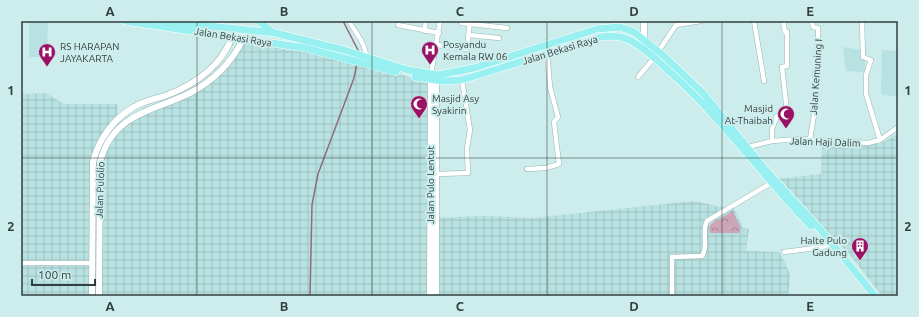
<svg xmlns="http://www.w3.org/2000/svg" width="919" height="317" font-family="Ubuntu,sans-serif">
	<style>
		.built { fill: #b8e1e1 }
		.industrial { fill: url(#industrial-grid) }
		.park { fill: url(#park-crowns) }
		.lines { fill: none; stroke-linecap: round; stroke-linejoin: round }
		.stream { stroke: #906b7d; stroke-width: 1.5 }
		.street-casing { stroke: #96b4b4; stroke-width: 5.5 }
		.secondary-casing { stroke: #96b4b4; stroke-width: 7 }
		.primary-casing { stroke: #fff; stroke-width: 8 }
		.street { stroke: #fff; stroke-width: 4.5 }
		.secondary { stroke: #fff; stroke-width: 6 }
		.primary { stroke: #98f0f1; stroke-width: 7 }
		.grid { fill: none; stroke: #323e3e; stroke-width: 1; stroke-opacity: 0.55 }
		.labels { text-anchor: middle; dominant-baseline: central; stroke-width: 4; stroke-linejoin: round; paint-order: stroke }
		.street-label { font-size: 10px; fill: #323e3e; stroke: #cdedec }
		.poi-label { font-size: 10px; fill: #323e3e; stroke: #cdedec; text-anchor: start }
		.neatline { fill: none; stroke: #323e3e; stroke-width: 1.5 }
		.grid-label { font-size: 13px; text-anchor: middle; font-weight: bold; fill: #323e3e }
	</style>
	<defs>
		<pattern id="industrial-grid" width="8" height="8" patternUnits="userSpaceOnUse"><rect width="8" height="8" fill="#b8e1e1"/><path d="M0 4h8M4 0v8" fill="none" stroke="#9fc2c2"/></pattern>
		<pattern id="park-crowns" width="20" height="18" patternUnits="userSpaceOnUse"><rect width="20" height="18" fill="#cca5b6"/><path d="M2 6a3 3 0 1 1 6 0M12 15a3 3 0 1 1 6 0" fill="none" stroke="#a68895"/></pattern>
	</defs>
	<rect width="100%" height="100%" fill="#cdedec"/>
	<g class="built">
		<polygon points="29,21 48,21 47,57 29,57"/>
		<polygon points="843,47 862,50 865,61 865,72 846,71"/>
		<polygon points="882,50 898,51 898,97 881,94"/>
	</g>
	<g class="industrial">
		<polygon points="242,43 302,48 427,82 429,218 485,216 533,218 694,201 722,207 734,208 743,228 749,229 746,251 779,252 786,264 790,276 788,296 21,296 21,94 46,93 64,104 117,104 119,118 122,122 143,108 170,102 196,90 224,66"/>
		<polygon points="897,134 898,296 882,296 851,256 776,179 821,174 822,141 880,144"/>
	</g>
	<polygon class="park" points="733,211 741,229 739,233 710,233 709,227 712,223"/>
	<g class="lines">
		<g class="stream">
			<polyline points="343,21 359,52"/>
			<polyline points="310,296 312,205 318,174 354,78 357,63"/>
		</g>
		<g class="street-casing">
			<g id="street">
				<path d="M349,21C355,32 366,44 366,57"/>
				<polyline points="754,21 764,81"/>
				<polyline points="862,21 863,57 871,60 866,75 866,94 880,140"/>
				<polyline points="461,23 507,28"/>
				<polyline points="398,25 439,33"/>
				<polyline points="425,31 425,21"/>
				<polyline points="469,35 499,38"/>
				<polyline points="437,45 467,49 470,21"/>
				<polyline points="431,74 440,21"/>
				<polyline points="638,77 654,58 676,25 701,21"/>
				<polyline points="810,139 816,103 815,72 818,60 818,28 813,27 812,21"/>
				<polyline points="772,141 772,129 777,116 787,112 782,67 787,66 787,32 785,32 783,21"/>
				<polyline points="748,147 772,141 799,139 868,143 880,140 898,127"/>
				<polyline points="527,169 546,168 559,164 554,122 558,117 550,87 547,53"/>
				<polyline points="437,174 468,173 467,148 470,130 462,80"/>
				<polyline points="784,252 823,247 831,244"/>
				<polyline points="21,263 92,263"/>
				<path d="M672,296V257L702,256C709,246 701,231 707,221L771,183"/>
			</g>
		</g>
		<g class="secondary-casing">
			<g id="secondary">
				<polyline points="644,43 644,21"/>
				<polyline points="436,76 436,296"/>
				<path d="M92,296L93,162C98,140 114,118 134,107C144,101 155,99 165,96C194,85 221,67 232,37"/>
				<path d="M99,296L100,162C113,113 152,112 190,93C213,81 232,62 243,39"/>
				<polyline points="430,296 431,76"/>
			</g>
		</g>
		<g class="primary-casing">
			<g id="primary">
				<polyline points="125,21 305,48 396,72"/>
				<polyline points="162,21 275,33 344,50 408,70 438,75 474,68 597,29 620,27 634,32 664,56 702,92 764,168 819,228 875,296"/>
				<polyline points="259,21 272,32"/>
				<path d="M415,77L443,81L462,80L601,37C613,35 623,36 633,42C647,50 659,62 671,73C723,119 763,177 811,226"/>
			</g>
		</g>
		<use href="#street" class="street"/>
		<use href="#secondary" class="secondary"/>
		<use href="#primary" class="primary"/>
	</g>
	<path class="grid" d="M197,21V296M372,21V296M547,21V296M722,21V296M21,158H898"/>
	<defs>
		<g id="hospital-pin" transform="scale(0.9)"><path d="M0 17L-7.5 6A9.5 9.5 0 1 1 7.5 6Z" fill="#9b1264" stroke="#cdedec"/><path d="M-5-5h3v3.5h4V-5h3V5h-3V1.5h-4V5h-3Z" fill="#fff"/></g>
		<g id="mosque-pin" transform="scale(0.9)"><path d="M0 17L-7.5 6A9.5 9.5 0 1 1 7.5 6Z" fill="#9b1264" stroke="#cdedec"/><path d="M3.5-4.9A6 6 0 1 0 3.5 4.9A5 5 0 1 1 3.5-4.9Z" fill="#fff"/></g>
		<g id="building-pin" transform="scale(0.9)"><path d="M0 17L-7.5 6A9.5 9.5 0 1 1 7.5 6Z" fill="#9b1264" stroke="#cdedec"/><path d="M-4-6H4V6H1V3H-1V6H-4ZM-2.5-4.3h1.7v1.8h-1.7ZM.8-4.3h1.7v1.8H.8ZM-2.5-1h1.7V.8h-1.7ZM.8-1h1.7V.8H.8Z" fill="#fff"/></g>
	</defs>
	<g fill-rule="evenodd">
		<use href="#hospital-pin" x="430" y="50"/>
		<use href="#hospital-pin" x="47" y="52"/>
		<use href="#mosque-pin" x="419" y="104"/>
		<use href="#mosque-pin" x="786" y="114"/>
		<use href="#building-pin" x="860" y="246"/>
	</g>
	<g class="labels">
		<g class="street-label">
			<text transform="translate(233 37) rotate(9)">Jalan Bekasi Raya</text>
			<text transform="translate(560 50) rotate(-17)">Jalan Bekasi Raya</text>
			<text transform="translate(816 77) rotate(-86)">Jalan Kemuning I</text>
			<text transform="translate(825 142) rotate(2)">Jalan Haji Dalim</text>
			<text transform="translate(430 185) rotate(-90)">Jalan Pulo Lentut</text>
			<text transform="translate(100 190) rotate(-88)">Jalan Pulolio</text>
		</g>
		<g class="poi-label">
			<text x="443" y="44">Posyandu<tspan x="443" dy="12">Kemala RW 06</tspan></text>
			<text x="60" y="46">RS HARAPAN<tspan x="60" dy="12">JAYAKARTA</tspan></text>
			<text x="432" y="98">Masjid Asy<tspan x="432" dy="12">Syakirin</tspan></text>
			<text x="773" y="108" text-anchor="end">Masjid<tspan x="773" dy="12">At-Thaibah</tspan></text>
			<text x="847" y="240" text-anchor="end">Halte Pulo<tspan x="847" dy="12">Gadung</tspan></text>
		</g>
	</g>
	<rect width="919" height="317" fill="none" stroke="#cdedec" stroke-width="44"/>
	<path d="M32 279v6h63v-6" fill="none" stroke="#323e3e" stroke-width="2"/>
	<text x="38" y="279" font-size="12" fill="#323e3e" stroke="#cdedec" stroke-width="3" paint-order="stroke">100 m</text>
	<rect x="22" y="22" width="875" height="273" class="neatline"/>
	<g class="grid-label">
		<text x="110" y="16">A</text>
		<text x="284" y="16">B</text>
		<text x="460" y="16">C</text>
		<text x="634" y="16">D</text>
		<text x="810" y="16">E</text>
		<text x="11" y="95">1</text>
		<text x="908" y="95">1</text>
		<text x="11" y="231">2</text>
		<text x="908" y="231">2</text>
		<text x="110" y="311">A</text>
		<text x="284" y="311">B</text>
		<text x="460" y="311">C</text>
		<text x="634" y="311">D</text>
		<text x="810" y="311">E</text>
	</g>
</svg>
